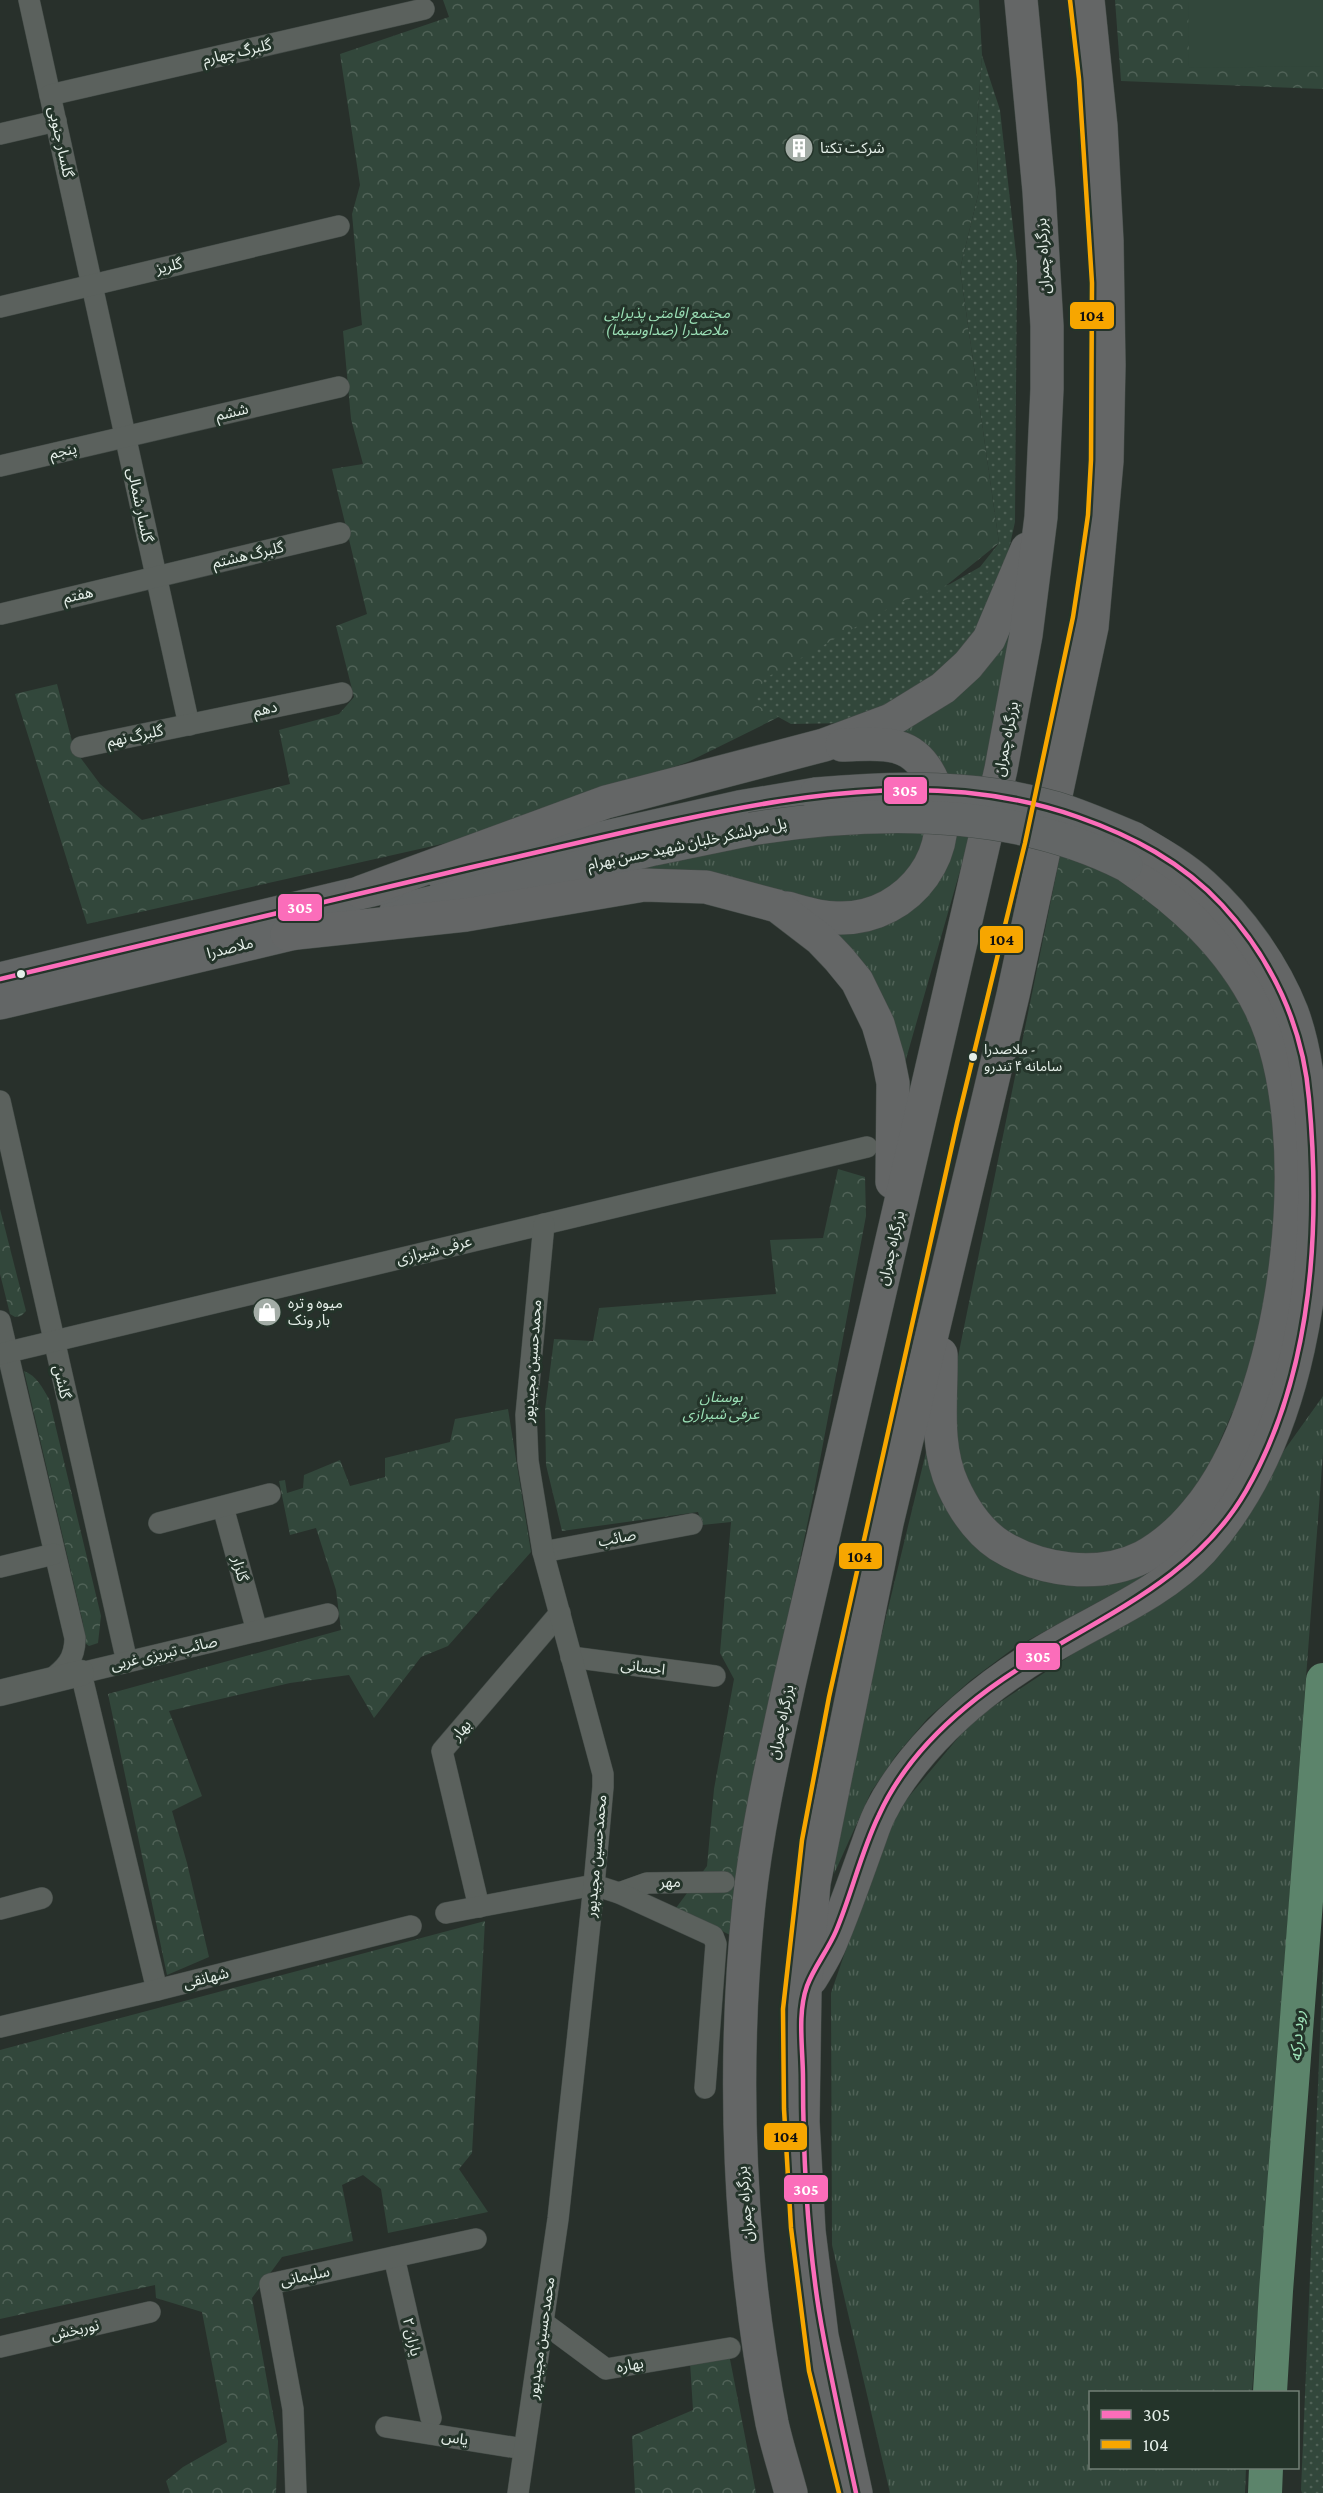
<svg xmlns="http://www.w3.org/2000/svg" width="1323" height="2493" font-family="'Crimson Pro','Noto Sans Arabic',serif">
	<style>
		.grass { fill: url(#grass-tufts) }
		.forest { fill: url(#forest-crowns) }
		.garden { fill: url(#garden-dots) }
		.pitch { fill: #32473b }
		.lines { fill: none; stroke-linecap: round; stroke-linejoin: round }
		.river { stroke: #5c846b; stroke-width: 34 }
		.minor-casing { stroke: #434b47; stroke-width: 22 }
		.tertiary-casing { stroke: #434b47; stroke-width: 27 }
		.primary-casing { stroke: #434b47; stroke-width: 34 }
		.trunk-casing { stroke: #434b47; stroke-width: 34 }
		.minor { stroke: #5b615d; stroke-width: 21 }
		.tertiary { stroke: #5b615d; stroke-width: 26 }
		.primary { stroke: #636666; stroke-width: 33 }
		.trunk { stroke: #646666; stroke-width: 33 }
		.primary-bridge-casing { stroke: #434b47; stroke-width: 34; stroke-linecap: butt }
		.primary-bridge { stroke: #636666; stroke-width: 33 }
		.bus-1-casing { stroke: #24342a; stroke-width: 9 }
		.bus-2-casing { stroke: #24342a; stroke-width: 9 }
		.bus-1 { stroke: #fb6dba; stroke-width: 4.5 }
		.bus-2 { stroke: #f7a600; stroke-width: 4.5 }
		.bus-dot { fill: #e5efe9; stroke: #24342a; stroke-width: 2 }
		.labels { text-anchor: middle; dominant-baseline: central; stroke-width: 6; stroke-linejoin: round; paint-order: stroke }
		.bus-label { font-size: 14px; fill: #e5efe9; stroke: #24342a; text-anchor: start }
		.street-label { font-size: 15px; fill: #e5efe9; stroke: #24342a }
		.poi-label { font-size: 15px; fill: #e5efe9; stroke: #24342a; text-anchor: start }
		.park-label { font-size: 15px; font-style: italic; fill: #9adfb5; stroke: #24342a }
		.water-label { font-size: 16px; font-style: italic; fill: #9fe5ba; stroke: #24342a }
		.line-badge { stroke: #24342a; stroke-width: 2 }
		.badge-label { font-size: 16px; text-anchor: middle; font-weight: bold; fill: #fff }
		.pale-badge-label { font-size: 16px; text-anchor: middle; font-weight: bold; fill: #111 }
	</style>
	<defs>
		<pattern id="grass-tufts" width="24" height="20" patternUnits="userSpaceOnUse" patternTransform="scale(1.5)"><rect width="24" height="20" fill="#32473b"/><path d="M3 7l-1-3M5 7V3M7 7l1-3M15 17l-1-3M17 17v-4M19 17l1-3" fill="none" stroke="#506257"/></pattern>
		<pattern id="forest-crowns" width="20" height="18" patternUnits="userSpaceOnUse" patternTransform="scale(1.5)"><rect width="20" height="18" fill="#32473b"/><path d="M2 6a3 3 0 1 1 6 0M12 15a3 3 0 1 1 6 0" fill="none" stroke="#506257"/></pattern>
		<pattern id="garden-dots" width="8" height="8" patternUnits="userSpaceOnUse" patternTransform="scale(1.5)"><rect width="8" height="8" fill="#32473b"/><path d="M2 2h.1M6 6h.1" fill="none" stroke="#506257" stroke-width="1.8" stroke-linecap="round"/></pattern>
	</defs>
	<rect width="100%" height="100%" fill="#28302b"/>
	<g class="grass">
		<polygon points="1016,592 988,781 942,776 896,740"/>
		<polygon points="951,826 972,829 904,1066 835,930 855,929"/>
		<polygon points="929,827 907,882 853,910 734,883 474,907 719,844"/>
		<polygon points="1323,1396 1323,1453 1252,2392 1090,2392 1090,2468 1246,2468 1245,2493 890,2493 832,2245 831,1993 891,1818 973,1720 1198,1571"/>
		<polygon points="928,1444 1171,1554 1138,1580 1014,1648 971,1680 928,1718 897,1754 871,1792 834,1874 841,1802"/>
	</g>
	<g class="forest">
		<polygon points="443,0 979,0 982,55 976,139 979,191 960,269 999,543 789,712 688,762 473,837 87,924 15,694 57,684 74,749 100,784 142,820 290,784 279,730 339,714 354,697 336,626 367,614 332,469 363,464 351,419 343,331 362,325 352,214 360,185 340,54 449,17"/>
		<polygon points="1115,0 1323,0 1323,89 1121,81"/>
		<polygon points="1062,846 1173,910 1252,1011 1282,1157 1259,1351 1197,1494 1139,1546 1082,1560 1002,1534 960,1483 951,1391"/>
		<polygon points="838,1169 865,1177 866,1216 813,1497 748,1808 732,1936 676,1908 707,1866 714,1789 734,1679 720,1653 731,1522 702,1525 698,1512 562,1531 546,1465 545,1410 554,1339 593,1341 599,1308 776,1294 770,1240 823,1238"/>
		<polygon points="0,1209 26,1311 21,1316 15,1317 10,1314 0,1274"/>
		<path d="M24,1371C37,1376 42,1387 49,1399L101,1616L98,1643L89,1646L85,1643L83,1623Z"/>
		<polygon points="508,1409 531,1552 448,1646 421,1657 374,1718 349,1675 290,1683 169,1711 202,1796 172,1811 187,1863 209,1957 167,1975 108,1694 341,1630 336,1590 316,1528 290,1535 279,1481 285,1480 287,1493 303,1488 304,1475 340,1460 350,1486 385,1477 385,1458 450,1442 455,1419"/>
		<polygon points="485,1921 472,2153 459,2169 488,2212 388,2233 381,2189 363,2175 342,2185 353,2241 282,2257 252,2298 278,2441 276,2493 170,2493 166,2481 183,2467 227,2442 202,2312 156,2298 155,2285 0,2319 0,2050"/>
		<polygon points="729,2354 756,2493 635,2493 632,2436 693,2410 690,2362"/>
	</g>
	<g class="garden">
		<polygon points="982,55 1000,110 1017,263 1015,522 999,594 974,641 926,688 849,723 791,724 755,704 764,679 898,603 950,584 980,567 999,543 960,269 979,191 976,139"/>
		<polygon points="1323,1965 1323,2493 1302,2493 1301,2490"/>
	</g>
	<polygon class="pitch" points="1188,0 1323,0 1323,66 1189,68"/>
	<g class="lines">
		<g class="river">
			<polyline points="1270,2392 1276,2291 1323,1680"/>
			<polyline points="1265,2493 1266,2468"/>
		</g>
		<g class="minor-casing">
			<g id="minor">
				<polyline points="29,0 189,725"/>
				<polyline points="50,95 424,9"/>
				<polyline points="0,134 56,121"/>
				<polyline points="0,307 339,226"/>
				<polyline points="0,466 339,387"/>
				<polyline points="1,614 340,533"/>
				<polyline points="81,747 342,693"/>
				<polyline points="0,1101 127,1662"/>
				<path d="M0,1321L75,1638C75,1659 66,1668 49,1681"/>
				<polyline points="0,1354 867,1147"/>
				<polyline points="223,1507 257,1631"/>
				<polyline points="159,1523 270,1494"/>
				<polyline points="543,1552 692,1524"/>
				<polyline points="0,1567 54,1554"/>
				<polyline points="571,1657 715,1676"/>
				<polyline points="619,1893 647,1883 724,1882"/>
				<polyline points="479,1907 442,1751 560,1613"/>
				<polyline points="0,1909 42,1898"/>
				<polyline points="446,1913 594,1885 619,1893 713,1936 716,1944 705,2088"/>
				<polyline points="157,1990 81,1673 328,1614"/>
				<polyline points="0,2027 157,1990 411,1926"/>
				<polyline points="394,2257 431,2418"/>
				<polyline points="544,2323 606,2369 730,2348"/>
				<polyline points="0,2347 150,2312"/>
				<polyline points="386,2427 524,2449"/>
				<polyline points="296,2493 293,2409 270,2284 476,2239"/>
				<polyline points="518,2493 558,2219 594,1885 603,1787 603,1774 543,1552 528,1461 526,1415 544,1224"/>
			</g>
		</g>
		<g class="tertiary-casing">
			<polyline id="tertiary" points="0,1693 81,1673"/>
		</g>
		<g class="primary-casing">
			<g id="primary">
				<polyline points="442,874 739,807 816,794"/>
				<polyline points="396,911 654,849 751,829"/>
				<polyline points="0,979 389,886"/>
				<polyline points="0,1003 316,928"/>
			</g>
		</g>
		<g class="trunk-casing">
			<g id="trunk">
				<polyline points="361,892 606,802 824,745 891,720 943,688 968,665 989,639 1027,549"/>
				<path d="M787,908C805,913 823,919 841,918C910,918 961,849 934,784C927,767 916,752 897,747C880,742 859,745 842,745"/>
				<polyline points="287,934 466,915 644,885 706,887 777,906 820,939 839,959 857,981 878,1024 888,1058 893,1083 892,1182"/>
				<path d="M941,1354C942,1398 934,1445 953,1486C963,1508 978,1531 999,1545C1040,1571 1099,1579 1143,1557C1163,1546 1182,1529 1196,1512C1287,1405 1322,1133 1260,1007C1230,946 1181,902 1126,865"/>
				<path d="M811,1979C818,1967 826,1955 831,1942C844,1911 855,1880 866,1849C871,1836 875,1821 882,1809C890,1793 902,1776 913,1762C950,1716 997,1679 1048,1649C1099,1618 1161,1594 1202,1550C1301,1440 1323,1265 1312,1123C1309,1085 1305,1047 1292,1012C1274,966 1240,918 1203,885C1182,866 1157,852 1133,838"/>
				<path d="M791,2493C785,2470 777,2446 772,2423C739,2253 731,2075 749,1903C757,1828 774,1754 790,1680L1001,769L1026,635L1041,517L1047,389V326L1039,191L1021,0"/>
				<polyline points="856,2493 822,2336 809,2231 803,2122 805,1991 814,1883 887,1523 1013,995 1092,627 1107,461 1109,365 1107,241 1101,126 1088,0"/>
			</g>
		</g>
		<use href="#minor" class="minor"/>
		<use href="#tertiary" class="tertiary"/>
		<use href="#primary" class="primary"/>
		<use href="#trunk" class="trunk"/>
		<g class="primary-bridge-casing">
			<g id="primary-bridge">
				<path d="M816,794C897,787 977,785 1056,808C1082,816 1107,827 1133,838"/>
				<path d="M751,829C875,809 1012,807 1126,865"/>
			</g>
		</g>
		<use href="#primary-bridge" class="primary-bridge"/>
		<g class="bus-1-casing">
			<path id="bus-1" d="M0,979C156,942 312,904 468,868C539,852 609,835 680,820C812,792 948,771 1078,817C1132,836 1182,862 1222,905C1272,959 1303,1026 1309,1099C1321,1231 1313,1374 1246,1491C1184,1599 1057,1630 966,1707C931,1736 898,1773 879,1815C861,1852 852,1893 836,1931C828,1950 814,1967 807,1986C797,2014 803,2049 803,2079C803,2156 807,2234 819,2311C829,2372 843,2432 856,2493"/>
		</g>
		<g class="bus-2-casing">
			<polyline id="bus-2" points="839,2493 809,2371 791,2228 784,2109 783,2009 802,1840 829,1697 957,1123 1025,843 1073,617 1080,571 1088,515 1091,460 1092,283 1079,79 1070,0"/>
		</g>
		<use href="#bus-1" class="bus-1"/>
		<use href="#bus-2" class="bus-2"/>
	</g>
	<defs>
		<g id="building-disc" transform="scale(1.5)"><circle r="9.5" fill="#a3aca6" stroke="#24342a"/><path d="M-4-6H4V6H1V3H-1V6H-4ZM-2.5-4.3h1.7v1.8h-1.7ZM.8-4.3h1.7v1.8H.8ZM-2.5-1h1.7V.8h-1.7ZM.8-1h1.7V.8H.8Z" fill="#fff"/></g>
		<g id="shop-disc" transform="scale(1.5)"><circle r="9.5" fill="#a3aca6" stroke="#24342a"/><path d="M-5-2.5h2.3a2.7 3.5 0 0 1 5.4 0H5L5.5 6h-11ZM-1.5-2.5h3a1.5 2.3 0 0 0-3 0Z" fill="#fff"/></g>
	</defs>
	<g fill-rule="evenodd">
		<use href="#building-disc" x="799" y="148"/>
		<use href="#shop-disc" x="267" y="1312"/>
	</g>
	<g class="bus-dot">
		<circle cx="21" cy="974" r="5"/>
		<circle cx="973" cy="1057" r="5"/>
	</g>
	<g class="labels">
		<g class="bus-label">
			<text x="984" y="1049">ملاصدرا -<tspan x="984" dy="17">سامانه ۴ تندرو</tspan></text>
		</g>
		<g class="street-label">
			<text transform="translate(237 52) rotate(-13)">گلبرگ چهارم</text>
			<text transform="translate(61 142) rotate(78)">گلسار جنوبی</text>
			<text transform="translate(1043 256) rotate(-93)">بزرگراه چمران</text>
			<text transform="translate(169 266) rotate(-13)">گلریز</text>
			<text transform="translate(232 412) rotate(-13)">ششم</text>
			<text transform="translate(63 451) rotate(-13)">پنجم</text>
			<text transform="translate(140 505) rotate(78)">گلسار شمالی</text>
			<text transform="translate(248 555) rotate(-13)">گلبرگ هشتم</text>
			<text transform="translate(78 595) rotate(-13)">هفتم</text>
			<text transform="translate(265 709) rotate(-12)">دهم</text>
			<text transform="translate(135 736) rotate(-12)">گلبرگ نهم</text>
			<text transform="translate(1006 739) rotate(-79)">بزرگراه چمران</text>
			<text transform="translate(687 844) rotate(-12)">پل سرلشکر خلبان شهید حسن بهرام</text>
			<text transform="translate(230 948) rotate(-14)">ملاصدرا</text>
			<text transform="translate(891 1248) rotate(-77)">بزرگراه چمران</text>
			<text transform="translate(434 1250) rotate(-14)">عرفی شیرازی</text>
			<text transform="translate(532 1361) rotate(-86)">محمدحسین مجیدپور</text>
			<text transform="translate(62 1382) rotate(77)">گلشن</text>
			<text transform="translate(617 1538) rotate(-11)">صائب</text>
			<text transform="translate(240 1569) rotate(75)">گلزار</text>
			<text transform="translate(164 1653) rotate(-13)">صائب تبریزی غربی</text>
			<text transform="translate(643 1667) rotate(7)">احسانی</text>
			<text transform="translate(781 1722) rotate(-78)">بزرگراه چمران</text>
			<text transform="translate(461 1730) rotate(-50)">بهار</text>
			<text transform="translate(596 1856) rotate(-85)">محمدحسین مجیدپور</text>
			<text transform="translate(670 1882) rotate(-1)">مهر</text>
			<text transform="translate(206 1978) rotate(-14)">شهانقی</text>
			<text transform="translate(745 2204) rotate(-95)">بزرگراه چمران</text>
			<text transform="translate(305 2276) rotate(-12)">سلیمانی</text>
			<text transform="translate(75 2330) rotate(-13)">نوربخش</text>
			<text transform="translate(412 2337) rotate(77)">یاران ٢</text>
			<text transform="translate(541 2338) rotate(-82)">محمدحسین مجیدپور</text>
			<text transform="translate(630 2365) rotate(-10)">بهاره</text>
			<text transform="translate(455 2438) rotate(9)">یاس</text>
		</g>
		<g class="poi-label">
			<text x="820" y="148">شرکت تکتا</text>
			<text x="288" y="1303">میوه و تره<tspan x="288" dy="17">بار ونک</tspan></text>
		</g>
		<g class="park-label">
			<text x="667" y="313">مجتمع اقامتی پذیرایی<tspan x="667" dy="17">ملاصدرا (صداوسیما)</tspan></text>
			<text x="721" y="1397">بوستان<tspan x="721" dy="17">عرفی شیرازی</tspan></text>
		</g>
		<g class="water-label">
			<text transform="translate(1297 2036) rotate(-86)">رود درکه</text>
		</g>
	</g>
	<g class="line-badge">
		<rect x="1069" y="301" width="46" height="29" rx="6" fill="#f7a600"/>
		<rect x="883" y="776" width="45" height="29" rx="6" fill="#fb6dba"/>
		<rect x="277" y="893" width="46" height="29" rx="6" fill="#fb6dba"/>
		<rect x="979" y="925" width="45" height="29" rx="6" fill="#f7a600"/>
		<rect x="838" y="1542" width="45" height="28" rx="6" fill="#f7a600"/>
		<rect x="1015" y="1642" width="46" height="29" rx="6" fill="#fb6dba"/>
		<rect x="763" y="2122" width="45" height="29" rx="6" fill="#f7a600"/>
		<rect x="783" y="2174" width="46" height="29" rx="6" fill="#fb6dba"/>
	</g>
	<g class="badge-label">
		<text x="905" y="796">305</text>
		<text x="300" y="913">305</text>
		<text x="1038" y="1662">305</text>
		<text x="806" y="2195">305</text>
	</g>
	<g class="pale-badge-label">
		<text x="1092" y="321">104</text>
		<text x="1002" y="945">104</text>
		<text x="860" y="1562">104</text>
		<text x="786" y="2142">104</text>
	</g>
	<rect x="1089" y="2391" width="210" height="78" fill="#24342a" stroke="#717f76" stroke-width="1.5"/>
	<rect x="1101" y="2410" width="30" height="9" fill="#fb6dba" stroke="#717f76" stroke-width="1.5"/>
	<text x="1143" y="2421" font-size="18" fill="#e5efe9">305</text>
	<rect x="1101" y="2440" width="30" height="9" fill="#f7a600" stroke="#717f76" stroke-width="1.5"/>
	<text x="1143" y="2451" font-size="18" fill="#e5efe9">104</text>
</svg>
